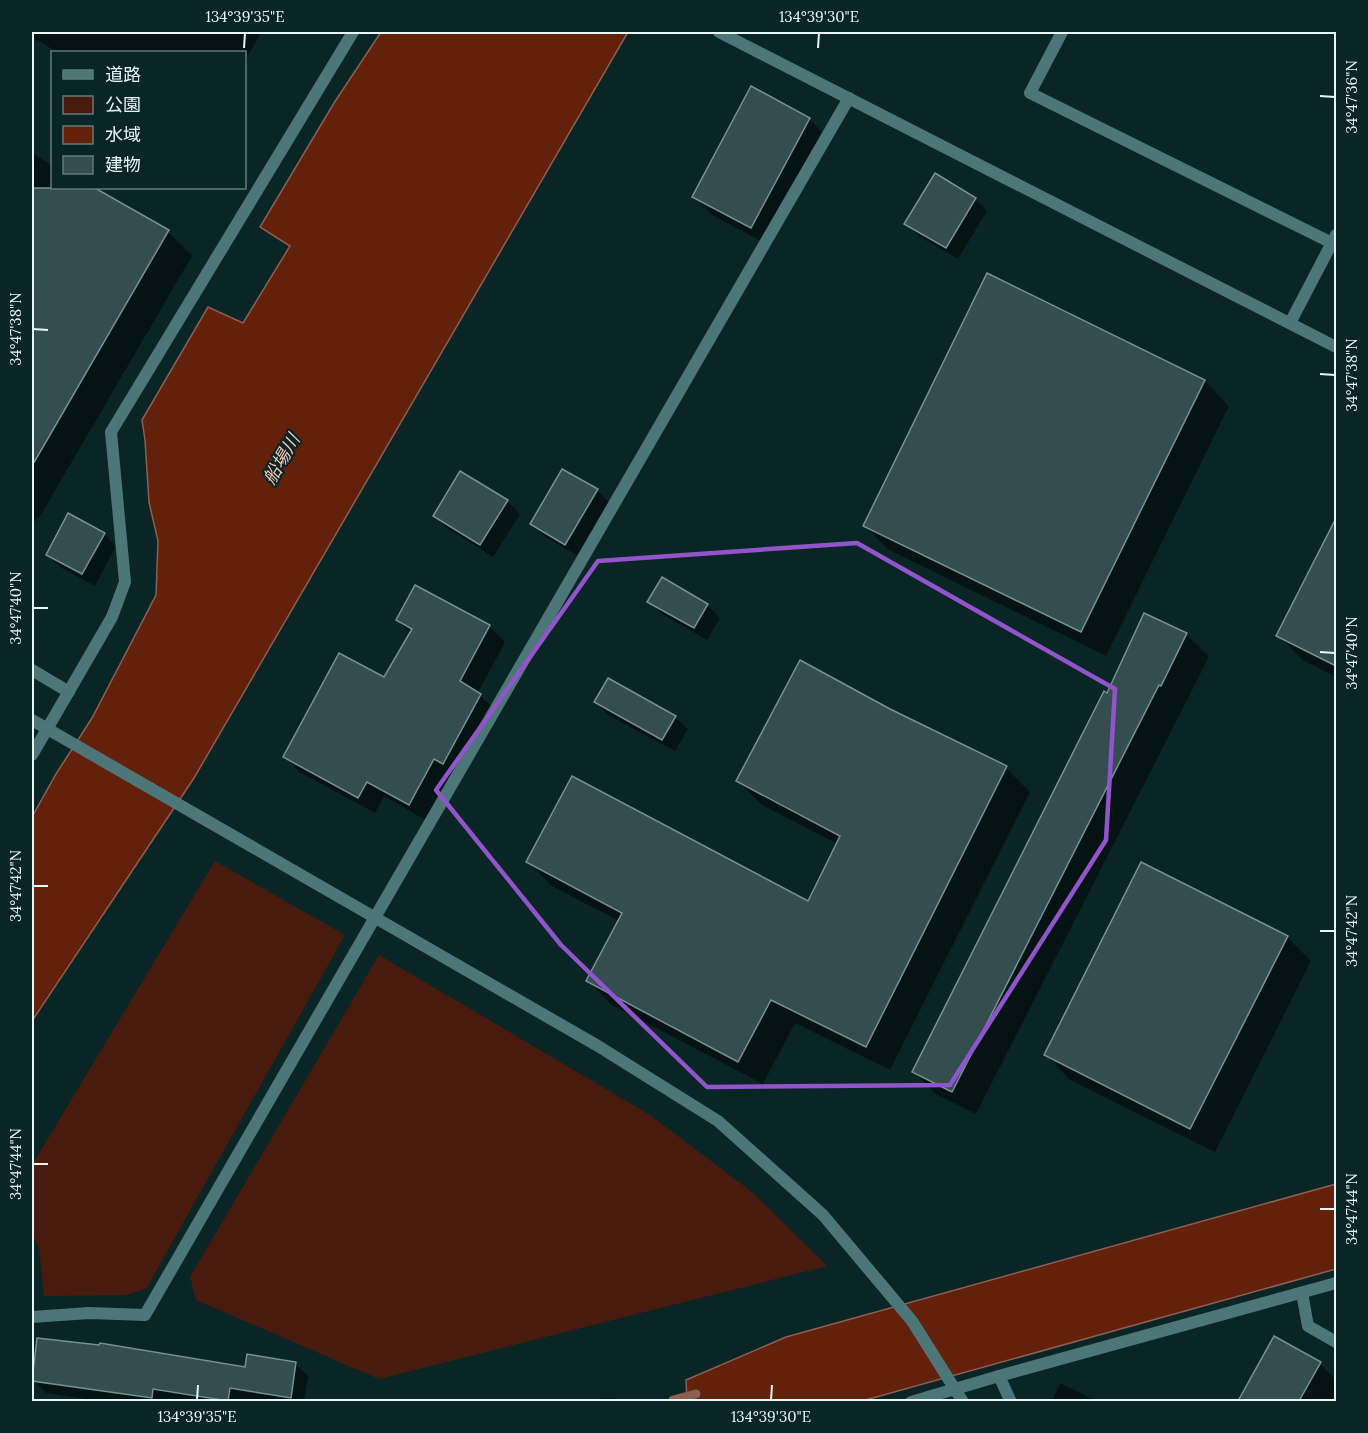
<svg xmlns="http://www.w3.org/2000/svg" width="1368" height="1433" font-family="Lora,'Noto Sans JP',serif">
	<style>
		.green { fill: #491b0e }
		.water { fill: #63200b; stroke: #8b6052; stroke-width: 1.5 }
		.shadow { fill: #0007 }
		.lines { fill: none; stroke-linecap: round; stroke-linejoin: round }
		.stream { stroke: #8b6052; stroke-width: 9 }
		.building { fill: #344e50; stroke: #769294; stroke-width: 1.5 }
		.service { stroke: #4d7678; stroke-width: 12 }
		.minor { stroke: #4d7678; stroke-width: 12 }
		.tertiary { stroke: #4d7678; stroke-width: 12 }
		.tertiary-bridge { stroke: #4d7678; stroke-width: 12 }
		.marked { fill: none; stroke: #9154ca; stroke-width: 4.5; stroke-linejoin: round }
		.ticks { fill: none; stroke: #e7f6f7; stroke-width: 2 }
		.labels { text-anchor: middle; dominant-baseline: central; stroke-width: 4.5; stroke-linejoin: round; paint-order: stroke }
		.water-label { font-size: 18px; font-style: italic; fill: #f6cabd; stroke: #0a2526 }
		.neatline { fill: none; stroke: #e7f6f7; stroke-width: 2 }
		.ticks-label { font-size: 15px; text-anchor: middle; fill: #e7f6f7 }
	</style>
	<rect width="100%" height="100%" fill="#0a2526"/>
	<g class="green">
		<polygon points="215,861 345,935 146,1289 126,1295 44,1296 39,1248 32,1235 32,1165"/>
		<polygon points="379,955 650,1115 752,1192 827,1266 379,1379 196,1300 190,1277"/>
	</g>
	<g class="water">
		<polygon points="381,32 628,32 194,778 32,1021 32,817 56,774 92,718 156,595 158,541 149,502 145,440 142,420 208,307 243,323 290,246 260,227 334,103"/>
		<polygon points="1336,1184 1336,1269 862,1401 687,1401 686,1380 786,1337"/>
	</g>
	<g class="shadow">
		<polygon points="32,32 257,32 260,35 244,62 244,52 57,52 32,37"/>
		<polygon points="809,119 828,138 770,246 712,215 694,196"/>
		<polygon points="32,153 52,165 52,188 92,188 168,232 192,256 39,518 37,517 32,527"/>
		<polygon points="975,199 987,211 958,259 919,236 906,223"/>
		<polygon points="988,275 1205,381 1229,406 1106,656 889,550 865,526"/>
		<polygon points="597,490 609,502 578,556 544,536 531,524"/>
		<polygon points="507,501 520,514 493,557 447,528 435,516"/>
		<polygon points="1336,521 1336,677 1303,660 1278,635"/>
		<polygon points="104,534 116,546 95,586 60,567 47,555"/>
		<polygon points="662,579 708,606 720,618 707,640 662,614 649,601"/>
		<polygon points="397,620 489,626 505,642 478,693 496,711 459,779 451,774 425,820 384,796 375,813 300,772 284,756 385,679 411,634"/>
		<polygon points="1186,634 1209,657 976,1114 936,1094 913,1071 1108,695"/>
		<polygon points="596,702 675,717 688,729 675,751 608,715"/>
		<polygon points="889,710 1006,768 1030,792 890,1070 795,1023 763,1084 612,1005 588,981 619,921 552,886 528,862 808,903 838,844 762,805 738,781"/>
		<polygon points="1287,937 1311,961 1215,1152 1070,1080 1046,1055"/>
		<polygon points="1275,1338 1320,1364 1336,1380 1336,1395 1333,1402 1239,1402"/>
		<polygon points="295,1363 308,1376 304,1402 106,1402 46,1393 34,1381 246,1369"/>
		<polygon points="1060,1383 1087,1396 1093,1402 1052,1402"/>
		<polygon points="617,1398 620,1402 564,1402 564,1401"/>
	</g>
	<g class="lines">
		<polyline class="stream" points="673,1400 696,1394"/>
	</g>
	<g class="building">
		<polygon points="751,86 810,118 751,228 692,197"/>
		<polygon points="935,173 976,198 946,248 904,224"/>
		<polygon points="32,188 95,188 169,230 32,466"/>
		<polygon points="987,273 1205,380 1081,632 863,526"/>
		<polygon points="562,469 598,489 565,545 530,524"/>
		<polygon points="460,471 508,500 480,545 433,516"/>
		<polygon points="68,513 105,533 82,574 46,555"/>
		<polygon points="1336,518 1336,666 1276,636"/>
		<polygon points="662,577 708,604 694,628 647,602"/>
		<polygon points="415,585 490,625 460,681 481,694 443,764 434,759 409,805 367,782 358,798 283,757 339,653 384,677 412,629 396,620"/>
		<polygon points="1144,613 1187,633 1161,686 1159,685 952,1092 912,1072 1104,691 1107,693"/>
		<polygon points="800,660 890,709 1007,766 866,1047 771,1000 738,1062 586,981 622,913 526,862 572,776 808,901 840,836 736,781"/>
		<polygon points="608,678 676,716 662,740 594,702"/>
		<polygon points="1141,862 1288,936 1190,1129 1044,1055"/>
		<polygon points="1274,1336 1321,1362 1299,1401 1238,1401"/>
		<polygon points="37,1338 99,1345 100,1343 245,1367 247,1354 296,1362 291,1398 230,1388 228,1401 153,1389 152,1398 32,1381"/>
	</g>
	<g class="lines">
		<g class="service">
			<polyline points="1062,32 1030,93 1332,243"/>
			<polyline points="1290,323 1336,235"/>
		</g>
		<g class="minor">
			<polyline points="32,670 69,692"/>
			<polyline points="32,755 112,617 125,582 111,432 353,32"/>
			<polyline points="1302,1293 1308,1326 1336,1342"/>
			<polyline points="32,1317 89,1313 145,1315 849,98"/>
			<polyline points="999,1376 1011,1402"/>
			<polyline points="911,1402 999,1376 1336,1283"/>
		</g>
		<polyline class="tertiary" points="719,32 1336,347"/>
		<polyline class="tertiary-bridge" points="32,720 598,1046 718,1121 823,1215 912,1321 963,1402"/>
	</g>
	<path class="marked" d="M857,543L1115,689L1106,840L950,1085L707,1087L561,945L436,790L598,561Z"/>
	<path class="ticks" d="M244,48L245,33M818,48L819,33M1320,96L1335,97M33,329L48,330M1320,374L1335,375M33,608H48M1320,652L1335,653M33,886H48M1320,931H1335M33,1164H48M1320,1209H1335M197,1400L198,1385M771,1400L772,1385"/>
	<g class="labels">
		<g class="water-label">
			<text transform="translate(281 459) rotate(-60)">船場川</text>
		</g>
	</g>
	<rect width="1368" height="1433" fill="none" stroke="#0a2526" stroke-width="66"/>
	<rect x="51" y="51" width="195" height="138" fill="#0a2526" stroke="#62797a" stroke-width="1.5"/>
	<rect x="63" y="70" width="30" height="9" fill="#4d7678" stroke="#62797a" stroke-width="1.5"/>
	<text x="105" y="81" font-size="18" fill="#e7f6f7">道路</text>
	<rect x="63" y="96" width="30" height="18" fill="#491b0e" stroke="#62797a" stroke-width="1.5"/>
	<text x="105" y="111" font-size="18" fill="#e7f6f7">公園</text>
	<rect x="63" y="126" width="30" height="18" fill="#63200b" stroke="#62797a" stroke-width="1.5"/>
	<text x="105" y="141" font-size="18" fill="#e7f6f7">水域</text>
	<rect x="63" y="156" width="30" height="18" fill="#344e50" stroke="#62797a" stroke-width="1.5"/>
	<text x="105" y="171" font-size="18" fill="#e7f6f7">建物</text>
	<rect x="33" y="33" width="1302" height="1367" class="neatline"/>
	<g class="ticks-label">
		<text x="245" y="22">134°39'35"E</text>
		<text x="819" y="22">134°39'30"E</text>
		<text transform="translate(1352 97) rotate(-90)" y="5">34°47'36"N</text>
		<text transform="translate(16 329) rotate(-90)" y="5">34°47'38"N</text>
		<text transform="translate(1352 375) rotate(-90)" y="5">34°47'38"N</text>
		<text transform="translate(16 608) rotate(-90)" y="5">34°47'40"N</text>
		<text transform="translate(1352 653) rotate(-90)" y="5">34°47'40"N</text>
		<text transform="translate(16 886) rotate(-90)" y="5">34°47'42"N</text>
		<text transform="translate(1352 931) rotate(-90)" y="5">34°47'42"N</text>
		<text transform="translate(16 1164) rotate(-90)" y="5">34°47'44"N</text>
		<text transform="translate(1352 1209) rotate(-90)" y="5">34°47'44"N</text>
		<text x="197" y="1422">134°39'35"E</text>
		<text x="771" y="1422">134°39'30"E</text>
	</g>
</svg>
